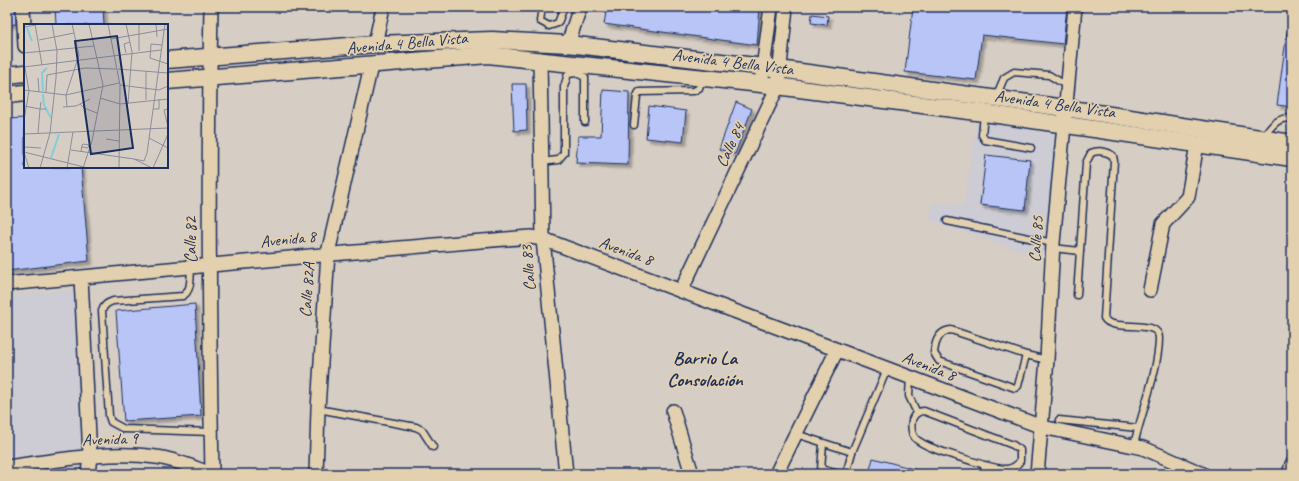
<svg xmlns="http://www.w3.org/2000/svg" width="1299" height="481" font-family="Caveat,sans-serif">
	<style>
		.built { fill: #cdcbd3 }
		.building { fill: #b9c5f6; stroke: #1b2f5e; filter: url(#shadow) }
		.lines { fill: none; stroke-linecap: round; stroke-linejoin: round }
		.service-casing { stroke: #1b2f5e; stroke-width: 9 }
		.minor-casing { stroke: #1b2f5e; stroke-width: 16 }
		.tertiary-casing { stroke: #1b2f5e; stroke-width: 19 }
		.service { stroke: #e3d0ae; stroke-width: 6 }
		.minor { stroke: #e3d0ae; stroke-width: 13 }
		.tertiary { stroke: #e3d0ae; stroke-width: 16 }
		.labels { text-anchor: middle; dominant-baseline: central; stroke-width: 3.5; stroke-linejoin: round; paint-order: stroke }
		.street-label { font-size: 17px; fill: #1b2f5e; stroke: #e3d0ae }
		.quarter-label { font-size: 19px; font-weight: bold; fill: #1b2f5e; stroke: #e3d0ae }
		.inset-river { fill: none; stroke: #7fcedd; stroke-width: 2 }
		.inset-road { fill: none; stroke: #8b8e9b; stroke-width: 1 }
		.view { fill: #1b2f5e; fill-opacity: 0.15; stroke: #1b2f5e; stroke-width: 2 }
		.inset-edge { fill: none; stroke: #1b2f5e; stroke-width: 2 }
	</style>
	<defs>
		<filter id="shadow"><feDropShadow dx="3.5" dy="3.5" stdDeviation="1" flood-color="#0004"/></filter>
	</defs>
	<rect width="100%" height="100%" fill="#d6cdc4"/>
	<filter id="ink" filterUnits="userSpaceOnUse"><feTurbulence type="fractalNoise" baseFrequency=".025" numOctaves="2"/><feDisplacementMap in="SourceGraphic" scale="8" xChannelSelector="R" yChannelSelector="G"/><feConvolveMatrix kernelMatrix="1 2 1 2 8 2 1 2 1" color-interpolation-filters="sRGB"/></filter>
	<g filter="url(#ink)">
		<g class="built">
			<polygon points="977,119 1057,130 1044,259 929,220 933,203 964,205"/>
			<polygon points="74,290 88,449 7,458 7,295"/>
		</g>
		<g class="building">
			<polygon points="7,7 15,7 16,24 7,25"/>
			<polygon points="55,7 103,7 104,25 56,25"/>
			<polygon points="607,7 760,7 757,45 604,24"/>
			<polygon points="913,7 1067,7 1063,44 982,35 976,80 905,72"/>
			<polygon points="812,14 828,16 827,25 811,23"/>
			<polygon points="1287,32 1292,32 1292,107 1277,105"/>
			<polygon points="512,84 526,84 527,130 514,131"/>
			<polygon points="603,90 629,92 628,165 576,163 578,136 601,136"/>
			<polygon points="736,102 752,109 735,154 719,149"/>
			<polygon points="649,106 686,111 683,142 646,138"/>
			<polygon points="25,118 25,167 81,167 89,261 7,271 7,119"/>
			<polygon points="986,155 1030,160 1025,210 980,205"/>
			<polygon points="195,304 201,416 124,421 116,311"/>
			<polygon points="873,458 921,471 921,474 869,474"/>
		</g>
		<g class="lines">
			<g class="service-casing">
				<g id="service">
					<polyline points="542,7 540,21 549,26 558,23 564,7"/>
					<polyline points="996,97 1004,78 1014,72 1049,75 1067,86"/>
					<polyline points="984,115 982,135 985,140 1031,148"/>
					<polyline points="634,125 637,96 639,92 694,91 699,88 702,79"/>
					<path d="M1264,136C1272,126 1277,117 1292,118"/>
					<polyline points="541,162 558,160 564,153 564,87 568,74 576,73 585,77 585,122"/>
					<polyline points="947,221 1053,243"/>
					<polyline points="1053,248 1080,251"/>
					<path d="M191,268C190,278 192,290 183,296L113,301C107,303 104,305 102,311L109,416L111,422L124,429L211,432"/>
					<path d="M1077,295L1086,163L1091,153C1098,150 1107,151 1113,156L1114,161L1104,318C1110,330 1141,323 1153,329C1157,331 1159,334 1159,338C1159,369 1141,414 1134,445"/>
					<path d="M1026,355L1018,386L1015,388L939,361L934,353C935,342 939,331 951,330L1026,355L1047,360"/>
					<polyline points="910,377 909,396 917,413"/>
					<polyline points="318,409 416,427 422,430 433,447"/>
					<polyline points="1059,420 1138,428"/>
					<polyline points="796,434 852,452 887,369"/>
					<polyline points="823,444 821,469 839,474"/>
					<polyline points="845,474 847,471 852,452"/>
					<path d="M984,474V465C968,459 925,449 915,438C911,433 911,426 912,420C914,414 918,411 924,411L1013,445L1020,450V461C1011,474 998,468 984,465"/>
				</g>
			</g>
			<g class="minor-casing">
				<g id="minor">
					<polyline points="23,7 25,46"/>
					<path d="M211,7C208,163 209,318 212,474"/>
					<polyline points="375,44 383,7"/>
					<polyline points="568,44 580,7"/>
					<polyline points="540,59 543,239 566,474"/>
					<polyline points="761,84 771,7"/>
					<polyline points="81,278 90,456 88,474"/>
					<path d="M7,284C182,268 356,251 531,237L543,239L1042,427L1143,448L1203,474"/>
					<polyline points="1150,290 1163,224 1188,197 1197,144"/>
					<polyline points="681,291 778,86 786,7"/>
					<polyline points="673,411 692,474"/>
					<path d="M7,467C56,461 107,450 156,457C175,459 194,468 212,474"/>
					<polyline points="316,474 318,409 328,253 371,66"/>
					<polyline points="776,474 837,350"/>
					<polyline points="1037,474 1047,360 1053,243 1075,7"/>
					<polyline points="1289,474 1292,464"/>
				</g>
			</g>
			<g class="tertiary-casing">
				<g id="tertiary">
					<polyline points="167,60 375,44 492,40 568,44 764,67 1065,108 1292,143"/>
					<polyline points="7,75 25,73"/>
					<polyline points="167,81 488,55 761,84 984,113 1292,158"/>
					<polyline points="7,95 25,93"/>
				</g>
			</g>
			<use href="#service" class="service"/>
			<use href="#minor" class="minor"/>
			<use href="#tertiary" class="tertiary"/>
		</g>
	</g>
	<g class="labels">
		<g class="street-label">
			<text transform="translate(407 43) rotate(-5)">Avenida 4 Bella Vista</text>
			<text transform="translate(733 62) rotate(7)">Avenida 4 Bella Vista</text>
			<text transform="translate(1055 104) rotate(8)">Avenida 4 Bella Vista</text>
			<text transform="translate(730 145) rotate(-65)">Calle 84</text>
			<text transform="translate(288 239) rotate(-6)">Avenida 8</text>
			<text transform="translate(1036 239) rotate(-86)">Calle 85</text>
			<text transform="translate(190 240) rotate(-90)">Calle 82</text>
			<text transform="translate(626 251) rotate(20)">Avenida 8</text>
			<text transform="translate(528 268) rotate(-95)">Calle 83</text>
			<text transform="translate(307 290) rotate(-86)">Calle 82A</text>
			<text transform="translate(929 366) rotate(21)">Avenida 8</text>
			<text transform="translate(110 439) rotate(-2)">Avenida 9</text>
		</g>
		<g class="quarter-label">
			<text x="705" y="358">Barrio La<tspan x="705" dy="22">Consolación</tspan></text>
		</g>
	</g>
	<g transform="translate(24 24)">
		<rect width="144" height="144" fill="#d6cdc4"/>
		<path class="inset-river" d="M3,4L8,17M19,67L18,49L23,44M19,70L20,81L27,94M27,134L35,110"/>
		<path class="inset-road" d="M11,0L18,41M84,0L96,61L95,144M102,0L108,28L104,80M115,0V27M132,0L133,13M0,3L12,1M87,15L144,5M15,16L50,9M138,21L127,20L126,34L144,40M0,29L70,22M102,29L100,20L106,18M0,38L5,67L0,96M0,43L137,26M94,45L144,49M14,54L15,68M96,61L135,66L144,62M0,66L42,71L95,59M22,68L23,51L61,44L92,45M76,74L96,80L144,75M122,76V47M17,78L16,85H22M56,80L60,84L73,89M0,82L16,85L14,109M39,83L52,82L66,75M43,83L42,71L55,31L48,0M129,85H135V75M144,85L140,86L144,103M0,110L144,104M125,114L144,124M82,115L95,117M0,123L17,124M47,126L110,135L128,144M57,128L58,121L59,120L65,121L64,124L58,123M110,135L120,137L123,129L141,0M5,144L0,128L64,144M16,144L26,109L32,54L33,27L28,0M43,144L49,108M59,144L68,117L79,61L65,0M129,144L144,110"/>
		<path class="view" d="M93,12L109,124L67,130L51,17Z"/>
		<rect width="144" height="144" class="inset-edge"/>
	</g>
	<rect width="1299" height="481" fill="none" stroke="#e3d0ae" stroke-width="24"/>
	<rect x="12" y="12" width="1275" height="457" fill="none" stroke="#1b2f5e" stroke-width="1.5" filter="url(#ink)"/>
</svg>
